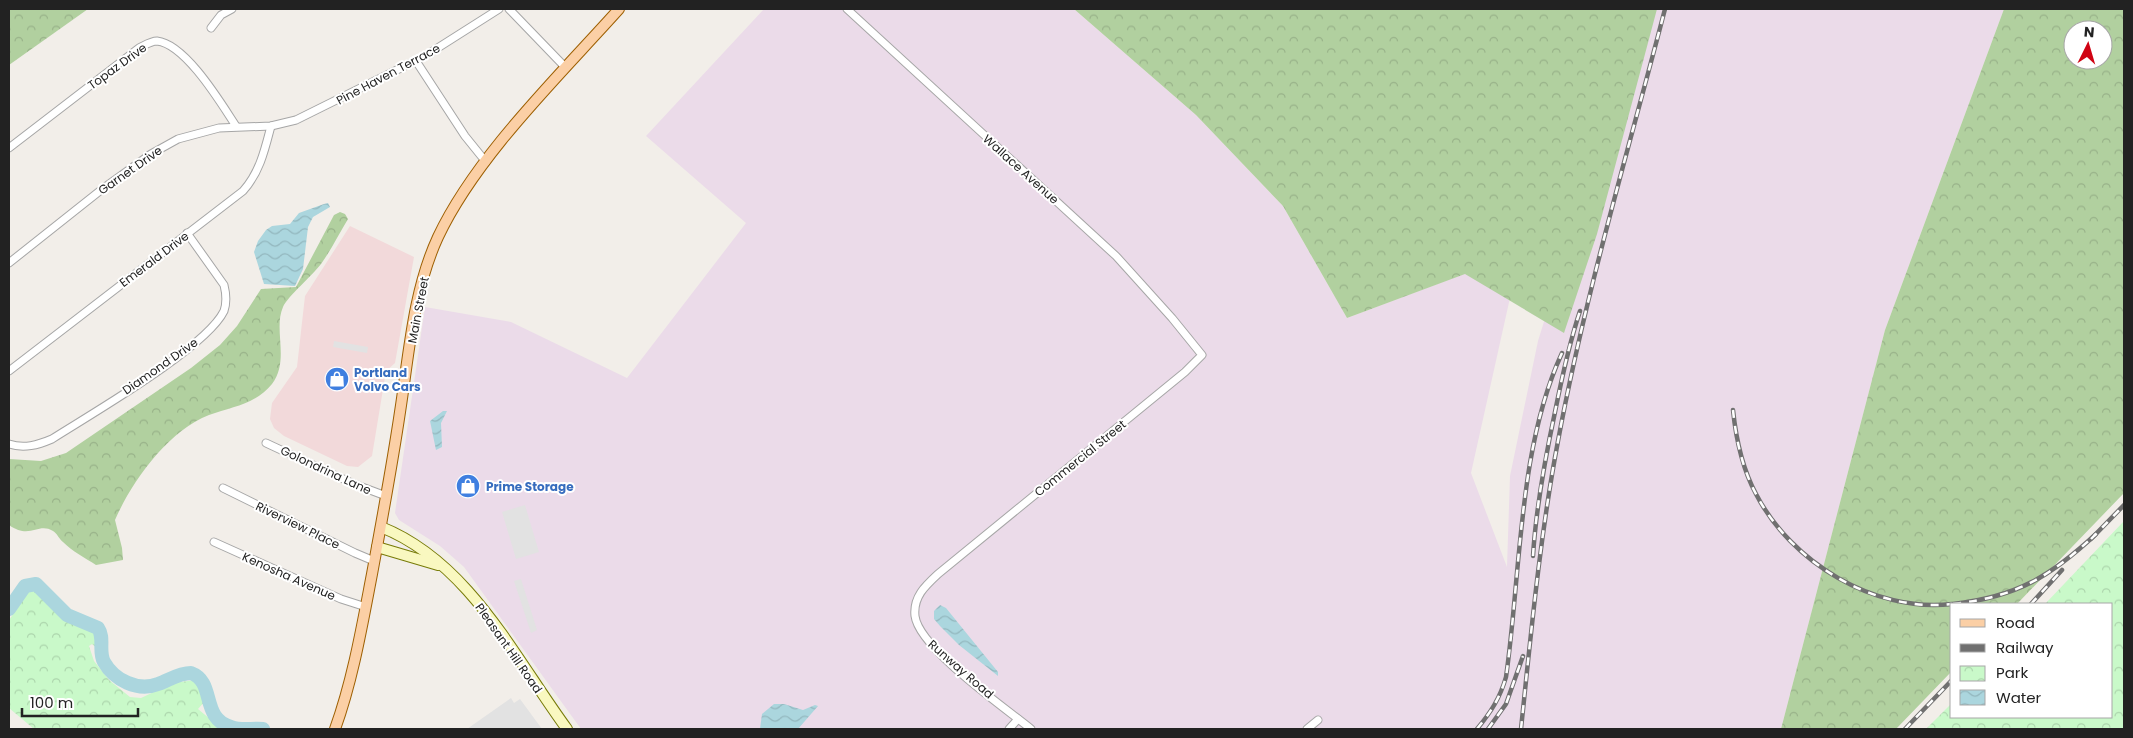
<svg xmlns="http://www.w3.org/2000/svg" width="2133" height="738" font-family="Poppins,sans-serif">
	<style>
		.commercial { fill: #f2d9da }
		.industrial { fill: #ebdbe9 }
		.forest { fill: url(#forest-crowns); fill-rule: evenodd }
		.park { fill: url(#park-crowns) }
		.parking { fill: #e2e2e2 }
		.water { fill: url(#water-waves) }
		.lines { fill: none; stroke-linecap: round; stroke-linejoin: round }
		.river { stroke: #abd6de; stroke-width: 14 }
		.street-casing { stroke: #a6a6a6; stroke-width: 9 }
		.secondary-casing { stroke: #777b07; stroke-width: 12 }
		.primary-casing { stroke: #9d5f02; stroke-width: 12 }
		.street { stroke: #fff; stroke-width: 7 }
		.secondary { stroke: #f9f8c0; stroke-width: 10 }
		.primary { stroke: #fbcfa5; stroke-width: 10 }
		.rail-casing { stroke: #707070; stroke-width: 4.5 }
		.rail { stroke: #fff; stroke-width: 2.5; stroke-dasharray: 8; stroke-linecap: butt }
		.labels { text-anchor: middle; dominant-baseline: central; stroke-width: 4; stroke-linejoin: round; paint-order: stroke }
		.street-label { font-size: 12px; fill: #222; stroke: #fff }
		.shop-label { font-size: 12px; font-weight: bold; fill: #366cbe; stroke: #fff; text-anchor: start }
	</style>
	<defs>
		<pattern id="forest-crowns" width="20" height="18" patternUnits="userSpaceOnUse" patternTransform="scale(1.25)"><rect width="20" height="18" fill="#b1d09f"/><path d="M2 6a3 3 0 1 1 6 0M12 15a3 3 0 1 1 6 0" fill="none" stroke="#98b289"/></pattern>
		<pattern id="park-crowns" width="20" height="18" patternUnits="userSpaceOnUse" patternTransform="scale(1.25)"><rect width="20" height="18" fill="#c9f9c9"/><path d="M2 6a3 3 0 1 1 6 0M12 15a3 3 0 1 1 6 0" fill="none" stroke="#acd5ac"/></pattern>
		<pattern id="water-waves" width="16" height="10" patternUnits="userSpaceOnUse" patternTransform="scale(1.25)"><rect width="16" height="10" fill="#abd6de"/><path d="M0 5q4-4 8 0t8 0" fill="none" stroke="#93b7be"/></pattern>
	</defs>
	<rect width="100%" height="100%" fill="#f2eee9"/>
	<polygon class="commercial" points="350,226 414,257 395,363 386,371 372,456 358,467 347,466 284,436 274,428 270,419 272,403 297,367 305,296"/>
	<polygon class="industrial" points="764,9 1074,9 1196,115 1283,206 1347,318 1520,253 1471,473 1507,567 1510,476 1538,341 1641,9 2004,9 1885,330 1781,729 581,729 464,567 440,546 399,520 395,513 425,307 511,322 627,378 746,223 646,136"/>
	<g class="forest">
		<polygon points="9,9 88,9 9,65"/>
		<polygon points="1074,9 1657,9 1597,234 1564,333 1465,274 1347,318 1283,206 1196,115"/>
		<path d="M2004,9H2124V493L2017,604H1952V671L1896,729H1781L1885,330ZM2073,30H2103V60H2073Z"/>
		<path d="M340,212L345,214L348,219C339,234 331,250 321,264C312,276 288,296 283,307C273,330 290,360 272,384C256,404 232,407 209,415C168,431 132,481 115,520L122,548L123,560L96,565C85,558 72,551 63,542C59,539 57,533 53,531C38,522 30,540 9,525V459L41,461L66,453L191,368L220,345L237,326L261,289L296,287L334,215Z"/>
	</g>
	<g class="park">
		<polygon points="2124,521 2124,729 1926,729 1952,703 1952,717 2112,717 2112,604 2045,604"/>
		<path d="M30,589L41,593C47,603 57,617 68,622C79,626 88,627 97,635V648L92,644L89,646L94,661L109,680L130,697L141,698L173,683L195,680L200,686L206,700L198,709L222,729H34L9,708V620L21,603L22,595Z"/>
	</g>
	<g class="parking">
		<polygon points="334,341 368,347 367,353 333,347"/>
		<polygon points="525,505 539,552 516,559 502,512"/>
		<polygon points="521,579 537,630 531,633 514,581"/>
		<polygon points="511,698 514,703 520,699 542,729 467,729"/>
	</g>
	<g class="water">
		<polygon points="324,204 328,203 330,207 313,217 308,227 303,269 295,286 264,284 254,252 258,241 266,230 272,226 290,224 299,213"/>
		<polygon points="443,411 447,411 441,423 442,447 436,450 430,421"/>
		<polygon points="940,605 946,608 998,672 998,676 959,645 940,626 934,619 934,611"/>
		<polygon points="774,704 784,704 803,710 815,705 818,706 798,729 760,729 762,714"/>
	</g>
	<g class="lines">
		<path class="river" d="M9,609L25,586L36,584L67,615L98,628C105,638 98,651 104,662C114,680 138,692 158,684C169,680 179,673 191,673C216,682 200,718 231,727C241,731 252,728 263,729"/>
		<g class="street-casing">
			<g id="street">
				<polyline points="509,9 566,68"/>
				<path d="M847,9L1116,256L1172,318L1202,355L1185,372L938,574C925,586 913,597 915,616C919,648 1004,707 1031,729"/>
				<polyline points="211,28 221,15 232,9"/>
				<polyline points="416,61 465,136 486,162"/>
				<path d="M9,148L139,48C145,45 151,41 157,41C186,44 222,105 236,126"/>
				<polyline points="9,263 101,190 151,154 178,139 219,128 271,126 296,120 425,56 499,9"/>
				<path d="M9,371L243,191C260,172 265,149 271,126"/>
				<polyline points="266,443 354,484 386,496"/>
				<path d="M9,444C24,449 38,445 52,439C91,414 206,348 224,311C227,302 226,293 224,285L187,233"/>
				<polyline points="223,488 355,553 374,561"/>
				<polyline points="214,542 341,599 366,607"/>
				<polyline points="1009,729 1018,719"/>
				<polyline points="1307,729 1318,720"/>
			</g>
		</g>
		<g class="secondary-casing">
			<g id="secondary">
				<path d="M381,527C469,562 514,657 567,729"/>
				<polyline points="377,547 438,565"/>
			</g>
		</g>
		<g class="primary-casing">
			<path id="primary" d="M335,729C353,679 362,626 372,574C382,520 392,466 400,412C409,354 413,291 438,237C476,156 559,76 619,9"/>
		</g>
		<use href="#street" class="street"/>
		<use href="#secondary" class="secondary"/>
		<use href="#primary" class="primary"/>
		<g class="rail-casing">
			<g id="rail">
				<path d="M1733,410C1736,439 1742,468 1756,494C1791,562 1874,613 1952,604"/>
				<polyline points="2091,539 2124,505"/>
				<path d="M1533,556C1536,507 1545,459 1555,412C1562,377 1569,344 1580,311"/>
				<path d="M1953,604C2017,597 2051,576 2096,534"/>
				<polyline points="2031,604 2062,570"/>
				<path d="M1477,729C1491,712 1500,698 1506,677C1521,573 1518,448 1562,353"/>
				<polyline points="1488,729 1506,704 1523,656"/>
				<path d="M1521,729C1531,633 1540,536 1558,441C1585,295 1628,152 1665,9"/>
				<polyline points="1905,729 1952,680"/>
			</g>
		</g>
		<use href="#rail" class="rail"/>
	</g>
	<defs>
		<g id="shop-disc" transform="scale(1.25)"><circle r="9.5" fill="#3f7fe0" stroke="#fff"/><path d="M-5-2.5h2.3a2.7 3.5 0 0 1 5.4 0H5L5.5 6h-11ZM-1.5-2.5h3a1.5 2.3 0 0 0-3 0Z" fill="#fff"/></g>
	</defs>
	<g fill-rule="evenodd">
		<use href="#shop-disc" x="337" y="379"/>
		<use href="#shop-disc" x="468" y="486"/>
	</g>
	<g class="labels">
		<g class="street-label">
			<text transform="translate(117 66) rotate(-36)">Topaz Drive</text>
			<text transform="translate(388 74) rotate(-28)">Pine Haven Terrace</text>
			<text transform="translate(1021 169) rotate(42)">Wallace Avenue</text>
			<text transform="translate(130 170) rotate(-35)">Garnet Drive</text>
			<text transform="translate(154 259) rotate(-37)">Emerald Drive</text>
			<text transform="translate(418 310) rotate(-79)">Main Street</text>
			<text transform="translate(160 366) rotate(-35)">Diamond Drive</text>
			<text transform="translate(1080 458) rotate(-39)">Commercial Street</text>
			<text transform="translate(326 470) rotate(25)">Golondrina Lane</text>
			<text transform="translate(298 525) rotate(26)">Riverview Place</text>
			<text transform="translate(289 576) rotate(24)">Kenosha Avenue</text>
			<text transform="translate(509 648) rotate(55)">Pleasant Hill Road</text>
			<text transform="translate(961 669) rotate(41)">Runway Road</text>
		</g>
		<g class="shop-label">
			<text x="354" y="372">Portland<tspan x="354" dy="14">Volvo Cars</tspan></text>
			<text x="486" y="486">Prime Storage</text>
		</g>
	</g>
	<rect width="2133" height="738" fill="none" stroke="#222222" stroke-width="20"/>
	<rect x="1950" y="603" width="162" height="115" fill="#ffffff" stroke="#a7a7a7"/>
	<rect x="1960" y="619" width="25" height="8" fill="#fbcfa5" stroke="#a7a7a7"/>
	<text x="1996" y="628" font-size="15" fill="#222222">Road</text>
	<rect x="1960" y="644" width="25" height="8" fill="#707070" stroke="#a7a7a7"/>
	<text x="1996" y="653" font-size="15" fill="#222222">Railway</text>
	<rect x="1960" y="666" width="25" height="15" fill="url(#park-crowns)" stroke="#a7a7a7"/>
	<text x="1996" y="678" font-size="15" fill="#222222">Park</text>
	<rect x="1960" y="690" width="25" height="15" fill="url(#water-waves)" stroke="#a7a7a7"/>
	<text x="1996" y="703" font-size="15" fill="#222222">Water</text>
	<g transform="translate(2088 45) rotate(5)"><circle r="24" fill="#ffffff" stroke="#a7a7a7"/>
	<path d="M0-4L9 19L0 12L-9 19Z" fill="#d00313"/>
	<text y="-8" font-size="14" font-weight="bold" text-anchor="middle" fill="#222222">N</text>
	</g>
	<path d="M22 708v8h116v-8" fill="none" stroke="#222222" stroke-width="2.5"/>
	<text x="30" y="708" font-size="15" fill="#222222" stroke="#ffffff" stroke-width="4" paint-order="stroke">100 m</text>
</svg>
